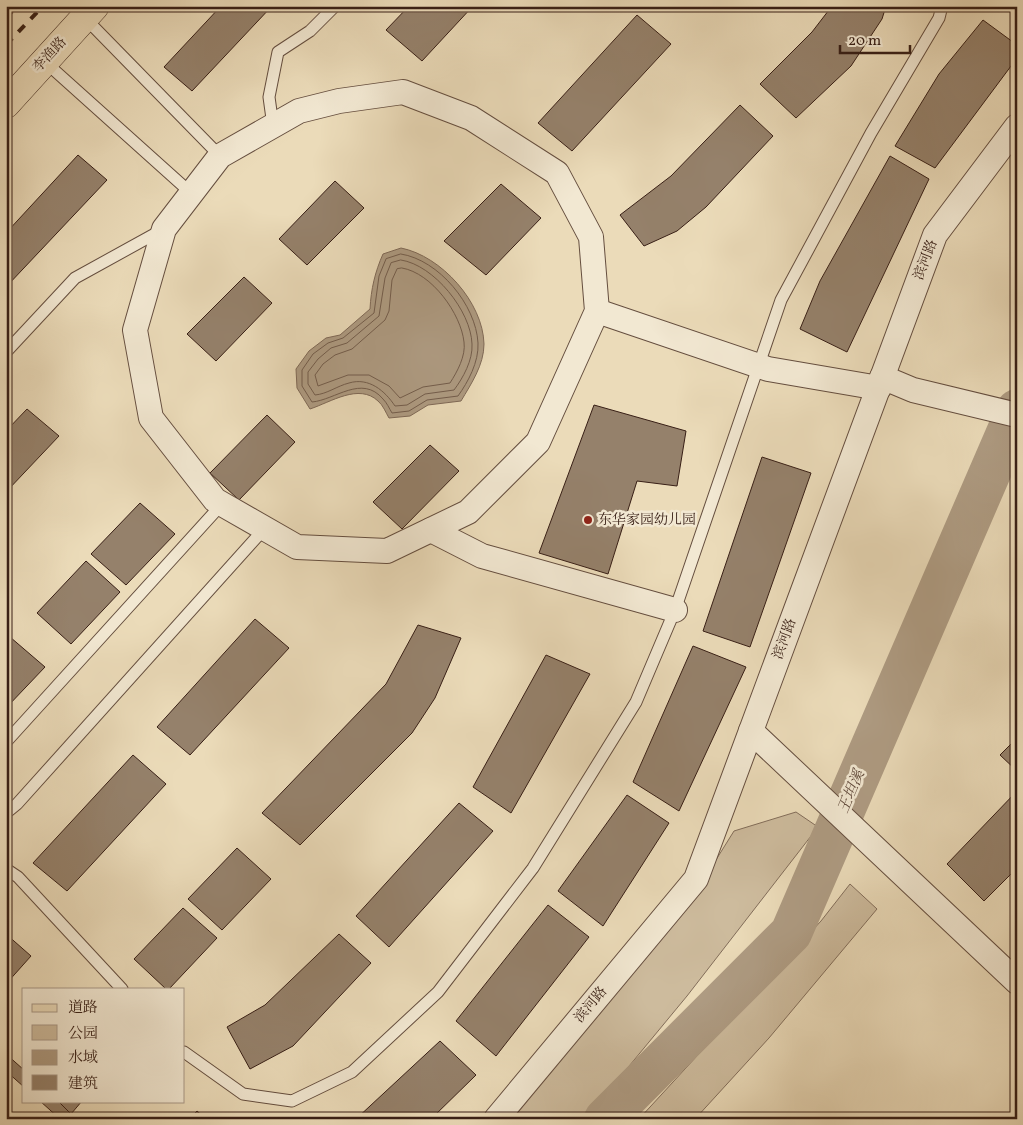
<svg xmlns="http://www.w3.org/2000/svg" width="1023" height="1125" font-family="Vollkorn,'Noto Serif SC',serif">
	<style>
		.green { fill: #cdbb9d; stroke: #826d5a }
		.water { fill: #ae9b82; stroke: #7f6957 }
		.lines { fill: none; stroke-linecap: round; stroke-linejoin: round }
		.shore { stroke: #735d4c; stroke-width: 1 }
		.river { stroke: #ae9b82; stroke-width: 42 }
		.building { fill: #95816b; stroke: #381f16 }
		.service-casing { stroke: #654e3f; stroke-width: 13 }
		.minor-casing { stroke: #654e3f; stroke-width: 26 }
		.primary-casing { stroke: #381f16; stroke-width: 29 }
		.service { stroke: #f2e8d2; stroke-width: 11 }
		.minor { stroke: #f2e8d2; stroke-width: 24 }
		.primary { stroke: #ebdbb9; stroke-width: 28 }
		.rail { stroke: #381f16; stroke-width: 4; stroke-dasharray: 9 9; stroke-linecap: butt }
		.poi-dot { fill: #8f2418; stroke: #f2e8d2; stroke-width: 2 }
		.labels { text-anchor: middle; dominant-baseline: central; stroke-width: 5; stroke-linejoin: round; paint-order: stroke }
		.street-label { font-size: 14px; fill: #381f16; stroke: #f2e8d2 }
		.poi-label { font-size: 14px; fill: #381f16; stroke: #f2e8d2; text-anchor: start }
		.water-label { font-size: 15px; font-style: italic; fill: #614a3c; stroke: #f2e8d2 }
	</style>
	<rect width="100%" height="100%" fill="#ebdbb9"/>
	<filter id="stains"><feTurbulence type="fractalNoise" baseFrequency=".004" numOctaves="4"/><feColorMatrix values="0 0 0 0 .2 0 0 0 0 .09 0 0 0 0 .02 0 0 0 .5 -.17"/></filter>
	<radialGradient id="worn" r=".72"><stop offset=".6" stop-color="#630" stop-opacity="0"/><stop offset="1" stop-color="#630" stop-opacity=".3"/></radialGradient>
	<g class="green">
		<polygon points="796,812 818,827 687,996 587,1117 502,1119 684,911 734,831"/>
		<polygon points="850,884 877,909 769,1038 695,1119 639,1119 821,921"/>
	</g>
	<path class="water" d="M401,248C441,256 483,302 484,344C484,365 471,384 461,401L428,405L410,416L389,418C386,413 383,405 378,401C359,383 331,402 310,409L297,388L296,369L309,351L326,338L340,335L370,309C371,289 375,272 383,254Z"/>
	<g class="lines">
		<g class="shore">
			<path d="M401,254C439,260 476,305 478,343C479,362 468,382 458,396L427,400L409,411L392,413C389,408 387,403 383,399C362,374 335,400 312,402L302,386V370L313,354L328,343L343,338L374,313L379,276L386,259Z"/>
			<path d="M401,260C434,265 471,311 472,344C473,360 463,378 454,390L425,394L407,405L395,406C385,391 369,377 349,383C337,386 327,394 315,395L308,384V372L318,359L331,348L347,343L379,316L385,278L391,263Z"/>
			<path d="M402,268C432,273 461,314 464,342C466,356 457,372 450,383L423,387L400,398L389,386L369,375H348L318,386L315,375L323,364L335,355L352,349L385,320L389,311L392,280L397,269Z"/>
		</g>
		<polyline class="river" points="605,1119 791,933 1017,410"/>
	</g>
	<g class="building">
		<polygon points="221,6 272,6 192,91 164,67"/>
		<polygon points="409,6 473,6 422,61 386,30"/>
		<polygon points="832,6 886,6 882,19 851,66 796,118 760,84 812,32"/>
		<polygon points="637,15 671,44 572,151 538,123"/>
		<polygon points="983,20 1017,45 1017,58 935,168 895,146 939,74"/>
		<polygon points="740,105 773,136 706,207 677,231 644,246 620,215 671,176"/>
		<polygon points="78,155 107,180 6,287 6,233"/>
		<polygon points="890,156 929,179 847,352 800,329 820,281"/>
		<polygon points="335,181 364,208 307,265 279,239"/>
		<polygon points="501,184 541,218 486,275 444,241"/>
		<polygon points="244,277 272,303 216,361 187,334"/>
		<polygon points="594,405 686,431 677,486 637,481 608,574 539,553"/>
		<polygon points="27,409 59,436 6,492 6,431"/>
		<polygon points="267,415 295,442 239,500 210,473"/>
		<polygon points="430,445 459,471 402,529 373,502"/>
		<polygon points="762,457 811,473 750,647 703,631"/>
		<polygon points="140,503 175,534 126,585 91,554"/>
		<polygon points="86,561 120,592 71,644 37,613"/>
		<polygon points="255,619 289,648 190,755 157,727"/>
		<polygon points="418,625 461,638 435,698 412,733 300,845 262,813 386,684"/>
		<polygon points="10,637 45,667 6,708 6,641"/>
		<polygon points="693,646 746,667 679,811 633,782"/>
		<polygon points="546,655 590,674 511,813 473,787"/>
		<polygon points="1017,738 1017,771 1000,755"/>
		<polygon points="133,755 166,784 67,891 33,863"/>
		<polygon points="1017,791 1017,868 984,901 947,864"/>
		<polygon points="627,795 669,823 603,926 558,891"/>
		<polygon points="459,803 493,831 389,947 356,916"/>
		<polygon points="237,848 271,879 222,930 188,899"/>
		<polygon points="548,905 589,937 496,1056 456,1021"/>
		<polygon points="183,908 217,938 169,989 166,989 134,959"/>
		<polygon points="6,934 31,956 6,984"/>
		<polygon points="339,934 371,963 293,1046 250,1069 227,1027 265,1005"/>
		<polygon points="440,1041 476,1075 431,1119 356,1119"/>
		<polygon points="6,1054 24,1070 24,1087 6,1071"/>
		<polygon points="40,1101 58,1101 77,1119 60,1119"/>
		<polygon points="58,1101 82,1101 71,1114"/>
		<polygon points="197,1111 206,1119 189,1119"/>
	</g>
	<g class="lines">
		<g class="service-casing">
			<g id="service">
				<polyline points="85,18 220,156"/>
				<polyline points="44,61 191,193"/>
				<polyline points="273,126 269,97 278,52 310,31 335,6"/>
				<polyline points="6,352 75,278 162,230"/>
				<polyline points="6,742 222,504"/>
				<polyline points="6,813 17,804 265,528"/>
				<polyline points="6,869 18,877 122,989"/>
				<polyline points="184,1052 243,1094 292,1101 352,1072 438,992 533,868 636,702 675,610 781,300 871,133 939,18 942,6"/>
			</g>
		</g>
		<g class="minor-casing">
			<g id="minor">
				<polygon points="403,92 471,118 557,173 591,237 597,311 538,442 468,512 387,551 297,547 215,500 151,418 135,330 164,229 220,156 299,111 339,101"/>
				<polyline points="597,311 768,369 879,388"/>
				<polyline points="882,377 913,390 1017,415"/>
				<polyline points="431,530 482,556 675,610"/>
				<polyline points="751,731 1017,982"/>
				<polyline points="496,1119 696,879 935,235 1017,126"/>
			</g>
		</g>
		<g class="primary-casing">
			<polyline id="primary" points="6,104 95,6"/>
		</g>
		<use href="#service" class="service"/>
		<use href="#minor" class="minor"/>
		<use href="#primary" class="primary"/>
		<g class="rail">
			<polyline points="6,18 17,6"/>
			<polyline points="6,45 43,6"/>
		</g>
	</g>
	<circle class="poi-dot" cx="588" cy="520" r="5"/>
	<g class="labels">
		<g class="street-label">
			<text transform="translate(50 55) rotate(-47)">李渔路</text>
			<text transform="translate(926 260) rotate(-69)">滨河路</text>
			<text transform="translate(785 639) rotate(-70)">滨河路</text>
			<text transform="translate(591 1005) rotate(-50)">滨河路</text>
		</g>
		<g class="poi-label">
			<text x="598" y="520">东华家园幼儿园</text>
		</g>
		<g class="water-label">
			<text transform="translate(852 792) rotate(-67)">王坦溪</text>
		</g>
	</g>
	<rect width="1023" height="1125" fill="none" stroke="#ebdbb9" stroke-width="25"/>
	<rect x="8" y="8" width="1008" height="1110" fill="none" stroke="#381f16" stroke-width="2.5"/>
	<rect x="12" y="12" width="998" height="1100" fill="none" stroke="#381f16"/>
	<rect x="22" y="988" width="162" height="115" fill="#f2e8d2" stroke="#a89887"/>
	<rect x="32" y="1004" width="25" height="8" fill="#ebdbb9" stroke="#a89887"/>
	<text x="68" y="1012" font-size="15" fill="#381f16">道路</text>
	<rect x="32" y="1025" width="25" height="15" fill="#cdbb9d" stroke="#a89887"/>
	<text x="68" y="1038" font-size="15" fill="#381f16">公园</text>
	<rect x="32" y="1050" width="25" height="15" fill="#ae9b82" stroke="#a89887"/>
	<text x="68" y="1062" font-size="15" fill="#381f16">水域</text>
	<rect x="32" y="1075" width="25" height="15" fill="#95816b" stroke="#a89887"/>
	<text x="68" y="1088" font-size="15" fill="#381f16">建筑</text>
	<path d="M840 45v8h70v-8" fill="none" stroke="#381f16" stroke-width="2.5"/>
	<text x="848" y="45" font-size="15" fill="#381f16" stroke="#f2e8d2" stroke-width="4" paint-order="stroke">20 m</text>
	<rect width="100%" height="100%" filter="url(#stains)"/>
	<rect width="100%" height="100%" fill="url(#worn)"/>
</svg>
